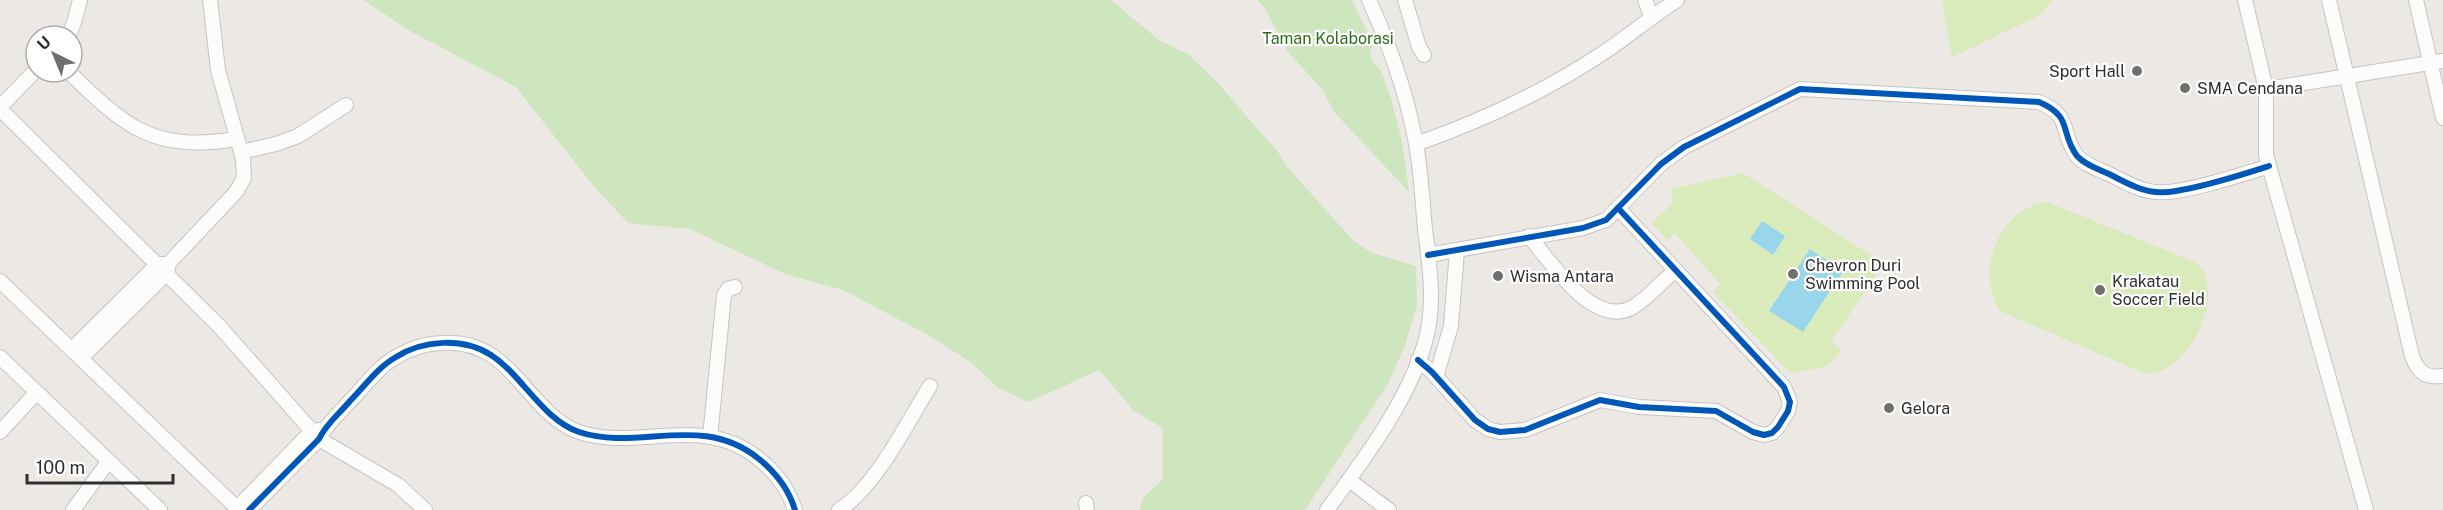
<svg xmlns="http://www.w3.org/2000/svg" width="2443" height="510" font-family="'Public Sans',sans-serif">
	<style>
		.green { fill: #cee6be }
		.pitch { fill: #d9eabb }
		.water { fill: #99d6ec }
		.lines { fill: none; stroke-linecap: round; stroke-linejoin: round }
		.minor-casing { stroke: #c5c4c5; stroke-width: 16 }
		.minor { stroke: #fcfcfb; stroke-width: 14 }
		.cycleway-casing { stroke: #fff; stroke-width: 10 }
		.cycleway { stroke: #0057b8; stroke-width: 6 }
		.poi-dot { fill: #706f6e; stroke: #fff; stroke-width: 2 }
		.labels { text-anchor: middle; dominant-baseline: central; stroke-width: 4.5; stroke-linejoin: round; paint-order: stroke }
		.park-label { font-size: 16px; fill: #2c6e1b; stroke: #fff }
		.poi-label { font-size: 16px; fill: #2e2e2e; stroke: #fff; text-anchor: start }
	</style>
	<rect width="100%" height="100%" fill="#ece8e4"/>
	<g class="green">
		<polygon points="364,0 1111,0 1159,40 1189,55 1216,81 1278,152 1287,167 1353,240 1370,252 1416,266 1417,305 1405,345 1388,384 1305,510 1140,510 1142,499 1163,479 1163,428 1134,411 1099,370 1029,402 998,388 972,363 930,336 843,290 785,274 690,229 628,223 595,188 516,87 410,31"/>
		<polygon points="1257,0 1352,0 1373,44 1370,54 1373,62 1381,71 1390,95 1402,141 1409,192 1334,112 1322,89 1288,52 1264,7"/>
	</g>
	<g class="pitch">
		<polygon points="1942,0 2052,0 2043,12 2032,19 1952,57"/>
		<polygon points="1743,173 1883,263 1831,342 1842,350 1828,366 1790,373 1713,292 1720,284 1675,233 1667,240 1652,223 1673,203 1672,189"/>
		<path d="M2047,202L2195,262C2230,291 2188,378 2144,373L2000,311C1974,271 1999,208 2047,202Z"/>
	</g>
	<g class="water">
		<polygon points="1762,221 1785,236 1773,255 1750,239"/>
		<polygon points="1810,249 1843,271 1803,332 1769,311"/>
	</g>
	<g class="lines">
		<g class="minor-casing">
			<g id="minor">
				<polyline points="1405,0 1419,47 1424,55"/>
				<polyline points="1645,0 1651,16"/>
				<polyline points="2245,0 2266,89 2266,155 2366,510"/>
				<path d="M2329,0L2412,356C2418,373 2426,378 2443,376"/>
				<polyline points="2416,0 2443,118"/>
				<polyline points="68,36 74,23 80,0"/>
				<path d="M69,72C126,128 153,152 237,139"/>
				<polyline points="2266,89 2443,61"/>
				<polyline points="0,107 36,70"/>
				<polyline points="0,109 219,326 319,439 398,485 425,510"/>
				<path d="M1416,144C1481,121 1548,90 1606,51C1630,35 1652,16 1677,0"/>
				<polyline points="241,152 276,144 298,136 346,105"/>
				<path d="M1529,236C1550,261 1594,330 1633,307C1648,298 1662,281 1676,270"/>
				<path d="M1428,255L1583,228L1606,220L1661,164L1684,147L1800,89L2039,102C2074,117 2059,132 2077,156C2085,165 2098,169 2109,174C2123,181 2140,191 2156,192C2180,195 2244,174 2269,166"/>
				<polyline points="0,281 239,510"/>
				<polyline points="72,349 158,264 167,264"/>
				<polyline points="0,357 160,510"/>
				<polyline points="81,358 167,273 169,263 236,192 244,178 243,159 218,70 210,0"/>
				<polyline points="1418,360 1432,372 1475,420 1488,429 1500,432 1525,430 1600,400 1639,407 1716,411 1753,432 1764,435 1772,433 1778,427 1788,411 1790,402 1784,387 1618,208"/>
				<polyline points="1436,377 1451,326 1457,251"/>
				<polyline points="0,432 36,393"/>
				<polyline points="710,437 724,295 728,289 735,287"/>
				<polyline points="1349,480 1389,510"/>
				<polyline points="1086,503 1087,510"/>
				<polyline points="237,508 311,432 319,430"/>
				<polyline points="73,510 108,462"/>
				<path d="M249,510L319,439C326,424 339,414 350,401C364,387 378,367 396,357C423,340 463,337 491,355C523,376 542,419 579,432C639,452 701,412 759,459C775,472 789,490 795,510"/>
				<path d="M839,510C875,488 907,423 930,386"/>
				<path d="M1327,510C1363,460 1405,406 1424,346C1436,308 1430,267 1425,229C1422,197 1421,164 1414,134C1405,88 1388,42 1369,0"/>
			</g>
		</g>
		<use href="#minor" class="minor"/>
		<g class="cycleway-casing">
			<g id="cycleway">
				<path d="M1428,255L1583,228L1606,220L1661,164L1684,147L1800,89L2039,102C2074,117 2059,132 2077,156C2085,165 2098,169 2109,174C2123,181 2140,191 2156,192C2180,195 2244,174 2269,166"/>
				<polyline points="1418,360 1432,372 1475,420 1488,429 1500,432 1525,430 1600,400 1639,407 1716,411 1753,432 1764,435 1772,433 1778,427 1788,411 1790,402 1784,387 1618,208"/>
				<path d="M249,510L319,439C326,424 339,414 350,401C364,387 378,367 396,357C423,340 463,337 491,355C523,376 542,419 579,432C639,452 701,412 759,459C775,472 789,490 795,510"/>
			</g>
		</g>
		<use href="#cycleway" class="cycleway"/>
	</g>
	<g class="poi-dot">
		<circle cx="2137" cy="71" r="6"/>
		<circle cx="2185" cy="88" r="6"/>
		<circle cx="1793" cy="274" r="6"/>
		<circle cx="1498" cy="276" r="6"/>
		<circle cx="2100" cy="290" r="6"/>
		<circle cx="1889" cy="408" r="6"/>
	</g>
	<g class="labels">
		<g class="park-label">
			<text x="1328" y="38">Taman Kolaborasi</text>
		</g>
		<g class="poi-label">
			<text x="2125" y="71" text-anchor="end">Sport Hall</text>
			<text x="2197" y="88">SMA Cendana</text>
			<text x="1805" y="265">Chevron Duri<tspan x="1805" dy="18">Swimming Pool</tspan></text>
			<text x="1510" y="276">Wisma Antara</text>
			<text x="2112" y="281">Krakatau<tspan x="2112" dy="18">Soccer Field</tspan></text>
			<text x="1901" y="408">Gelora</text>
		</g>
	</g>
	<g transform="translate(54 54) rotate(317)"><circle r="28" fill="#ffffff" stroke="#ababab" stroke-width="1.5"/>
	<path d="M0-4.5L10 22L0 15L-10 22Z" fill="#706f6e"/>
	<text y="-9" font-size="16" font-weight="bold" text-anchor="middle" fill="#2e2e2e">U</text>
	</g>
	<path d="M27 474v9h146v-9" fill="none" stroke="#2e2e2e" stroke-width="3"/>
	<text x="36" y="474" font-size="18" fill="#2e2e2e" stroke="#ffffff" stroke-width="4.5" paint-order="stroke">100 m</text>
</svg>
